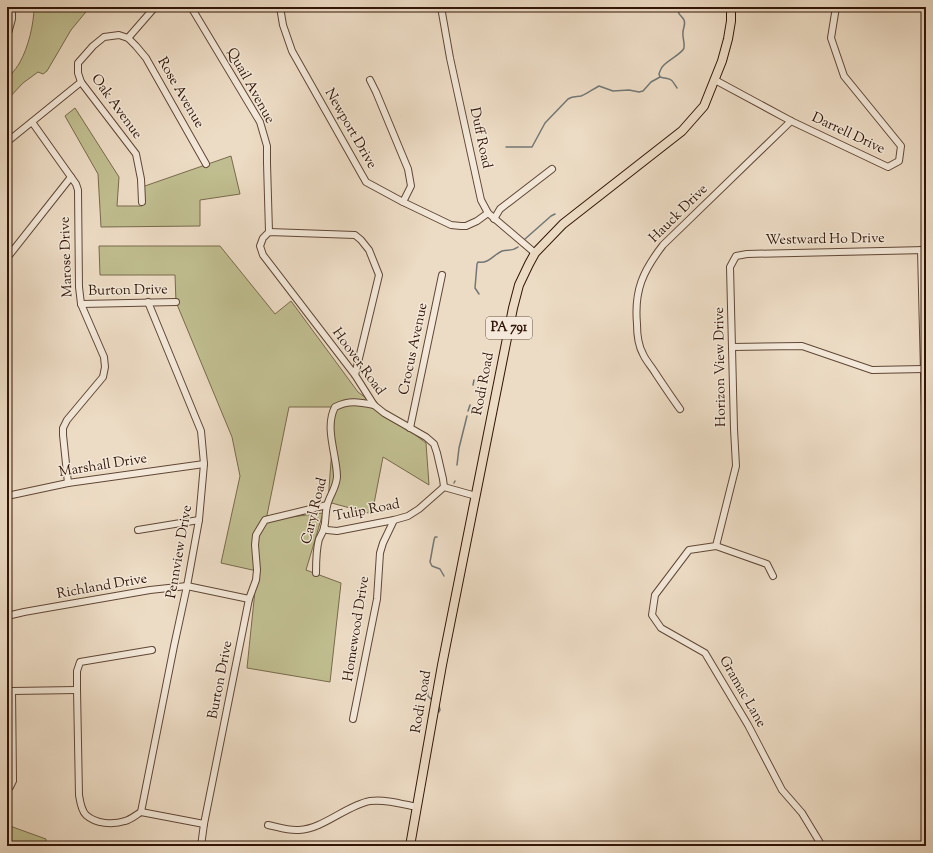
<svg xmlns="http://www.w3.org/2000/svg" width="933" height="853" font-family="'Sorts Mill Goudy',serif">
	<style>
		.green { fill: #c0be90; stroke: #786a4c }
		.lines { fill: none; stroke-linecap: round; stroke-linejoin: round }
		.stream { stroke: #727775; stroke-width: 1.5 }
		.minor-casing { stroke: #604736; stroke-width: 8 }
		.major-casing { stroke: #311507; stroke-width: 10 }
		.minor { stroke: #f3e8d9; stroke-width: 6 }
		.major { stroke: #eddcc5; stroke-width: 8 }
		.labels { text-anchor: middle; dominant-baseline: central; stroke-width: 3; stroke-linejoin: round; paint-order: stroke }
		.shield { fill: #f3e8d9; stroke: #6b5446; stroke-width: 1 }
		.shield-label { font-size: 13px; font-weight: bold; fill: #311507 }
		.street-label { font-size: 14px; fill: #311507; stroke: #f3e8d9 }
	</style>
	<rect width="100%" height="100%" fill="#eddcc5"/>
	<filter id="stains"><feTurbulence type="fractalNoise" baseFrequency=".005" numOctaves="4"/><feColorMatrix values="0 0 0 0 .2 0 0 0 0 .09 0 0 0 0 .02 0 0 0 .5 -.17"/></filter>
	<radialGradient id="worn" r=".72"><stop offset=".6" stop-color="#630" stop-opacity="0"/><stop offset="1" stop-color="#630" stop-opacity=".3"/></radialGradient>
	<g class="green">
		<path d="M34,7H89L85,13L71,30L47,71L43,74L38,72L23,83L7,100V96L11,91L7,87C7,75 15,72 20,62C28,48 34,24 34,7Z"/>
		<polygon points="75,108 119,177 117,206 142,206 142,187 231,156 240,194 200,200 200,226 101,227 98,174 65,116"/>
		<polygon points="99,246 220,246 275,314 291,301 358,392 426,443 429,485 383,457 372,514 328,502 335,407 289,407 266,520 323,513 306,570 341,583 330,682 247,668 257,571 221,563 240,476 232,437 176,302 175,275 100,275"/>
		<polygon points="7,825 46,839 46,846 7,846"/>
	</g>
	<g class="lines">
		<g class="stream">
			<path d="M677,88C670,77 672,80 660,77L659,74C660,71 661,68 663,66C668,60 683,53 684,48C685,42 682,37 683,32C683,28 686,24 684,20C681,14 676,15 680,7"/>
			<path d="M506,147H532L545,123L568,99C573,96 577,97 581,96C587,94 593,89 599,86L613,91L629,90L639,92L643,91L651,82L660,77"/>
			<polyline points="525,239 551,216 555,214"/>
			<path d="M479,294L475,288L477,264L478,262C489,264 493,255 502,251C508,249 511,252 518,247"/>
			<polyline points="473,385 474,380"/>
			<polyline points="468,411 470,405"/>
			<polyline points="457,465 459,448 467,416"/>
			<polyline points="454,483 455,481"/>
			<polyline points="437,537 435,537 434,540 430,562 432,566 440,569 444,576"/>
			<polyline points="427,689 428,696 431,699"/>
			<polyline points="439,706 440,710 439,712"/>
		</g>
		<g class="minor-casing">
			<g id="minor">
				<polyline points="191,7 260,122 267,146 267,163 269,232"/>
				<polyline points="280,7 283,25 292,51 366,182 403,202 451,225 461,226 466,226 477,221 488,213"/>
				<polyline points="441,7 450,58 481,200 488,213 535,253"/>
				<polyline points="7,37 12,19 12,7"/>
				<polyline points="128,38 155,7"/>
				<polyline points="370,80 376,92 408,169 411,186 403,202"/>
				<polyline points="715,80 791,121 888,167 899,161 901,146 844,76 831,38 836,7"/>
				<polyline points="32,122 76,184 78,190 79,287 81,304 104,357 105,367 103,377 67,420 63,428 63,435 68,483"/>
				<polyline points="7,142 81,82"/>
				<polyline points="142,202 141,179 136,154 81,82 78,73 78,63 93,46 104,37 119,35 128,38 136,46 146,58 206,164"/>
				<polyline points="494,219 500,209 552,169"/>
				<polyline points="921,250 926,454"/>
				<polyline points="7,258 71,177"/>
				<polyline points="81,304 176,302"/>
				<polyline points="732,347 802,346 872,370 924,369"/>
				<polyline points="355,375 379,275 369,250 361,240 355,235 269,232 263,238 260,246 263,255 355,375 374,405 384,413 426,437 434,444 437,453 443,479 444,487"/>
				<path d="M680,409C672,398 664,386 656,374C652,367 646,361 643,354C638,345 637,333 637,324C634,290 643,271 663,245L791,121"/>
				<polyline points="410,428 442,275"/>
				<polyline points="7,496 68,483 204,464"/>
				<polyline points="324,527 327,530 337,531 394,520 408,516 419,509 444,487 476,496"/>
				<polyline points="138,530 199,520"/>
				<polyline points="716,546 736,466 734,429 730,267 736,256 747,254 926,250"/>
				<path d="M316,573C316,562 316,550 319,539C321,535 323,532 324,528C326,521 325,513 327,506C329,496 336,489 337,477C337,455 324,428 335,407C349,400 359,402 374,405"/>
				<polyline points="773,576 767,564 716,546 689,550 655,595 652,615 661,628 705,653 748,725 782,790 802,813 822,846"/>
				<polyline points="7,616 24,612 150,590 187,586 249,599"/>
				<path d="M152,650L80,662L77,671V690L79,795C80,801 81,810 86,815C96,824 113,825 125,821C130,820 136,815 141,812L204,824"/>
				<polyline points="7,690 12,691 77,690"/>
				<polyline points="353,719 377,599 380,553 383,543 394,520"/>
				<polyline points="10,787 13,781 12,691"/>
				<polyline points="141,812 174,646 187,586 199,520 204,464 201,431 148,302"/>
				<path d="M268,825C278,827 288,831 299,830C323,829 347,805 370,801C386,799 402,804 417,807"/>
				<polyline points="201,846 204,824 249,599 256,580 257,570 255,545 256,535 265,520 327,505"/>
			</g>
		</g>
		<g class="major-casing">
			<polyline id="major" points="410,846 442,665 513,308 519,285 529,264 535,253 563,224 682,131 704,106 722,61 728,39 731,21 731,7"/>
		</g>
		<use href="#minor" class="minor"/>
		<use href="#major" class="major"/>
	</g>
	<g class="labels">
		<rect class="shield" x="486" y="317" width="46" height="22" rx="3"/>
		<g class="shield-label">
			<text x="509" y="328">PA 791</text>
		</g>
		<g class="street-label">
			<text transform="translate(250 86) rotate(61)">Quail Avenue</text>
			<text transform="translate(180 93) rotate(60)">Rose Avenue</text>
			<text transform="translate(116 107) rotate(54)">Oak Avenue</text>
			<text transform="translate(350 129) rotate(60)">Newport Drive</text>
			<text transform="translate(848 134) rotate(25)">Darrell Drive</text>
			<text transform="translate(480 138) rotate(78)">Duff Road</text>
			<text transform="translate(679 214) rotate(-45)">Hauck Drive</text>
			<text transform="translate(825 240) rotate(-1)">Westward Ho Drive</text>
			<text transform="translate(67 257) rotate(-92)">Marose Drive</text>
			<text transform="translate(128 291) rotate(-1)">Burton Drive</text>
			<text transform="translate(414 349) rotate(-78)">Crocus Avenue</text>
			<text transform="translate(358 362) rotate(54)">Hoover Road</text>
			<text transform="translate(721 367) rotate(-91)">Horizon View Drive</text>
			<text transform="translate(484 384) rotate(-79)">Rodi Road</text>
			<text transform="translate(103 466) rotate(-9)">Marshall Drive</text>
			<text transform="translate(315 511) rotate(-76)">Caryl Road</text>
			<text transform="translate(367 511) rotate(-11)">Tulip Road</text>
			<text transform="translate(180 552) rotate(-80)">Pennview Drive</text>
			<text transform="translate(102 587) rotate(-10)">Richland Drive</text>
			<text transform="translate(357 629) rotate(-81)">Homewood Drive</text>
			<text transform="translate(221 680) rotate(-79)">Burton Drive</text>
			<text transform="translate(742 692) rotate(60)">Gramac Lane</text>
			<text transform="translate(422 702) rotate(-80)">Rodi Road</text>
		</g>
	</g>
	<rect width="933" height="853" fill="none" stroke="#eddcc5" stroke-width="24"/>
	<rect x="8" y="8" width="917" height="837" fill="none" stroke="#311507" stroke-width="2"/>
	<rect x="12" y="12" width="909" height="829" fill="none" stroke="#311507"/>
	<rect width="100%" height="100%" filter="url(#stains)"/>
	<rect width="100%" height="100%" fill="url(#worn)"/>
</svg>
